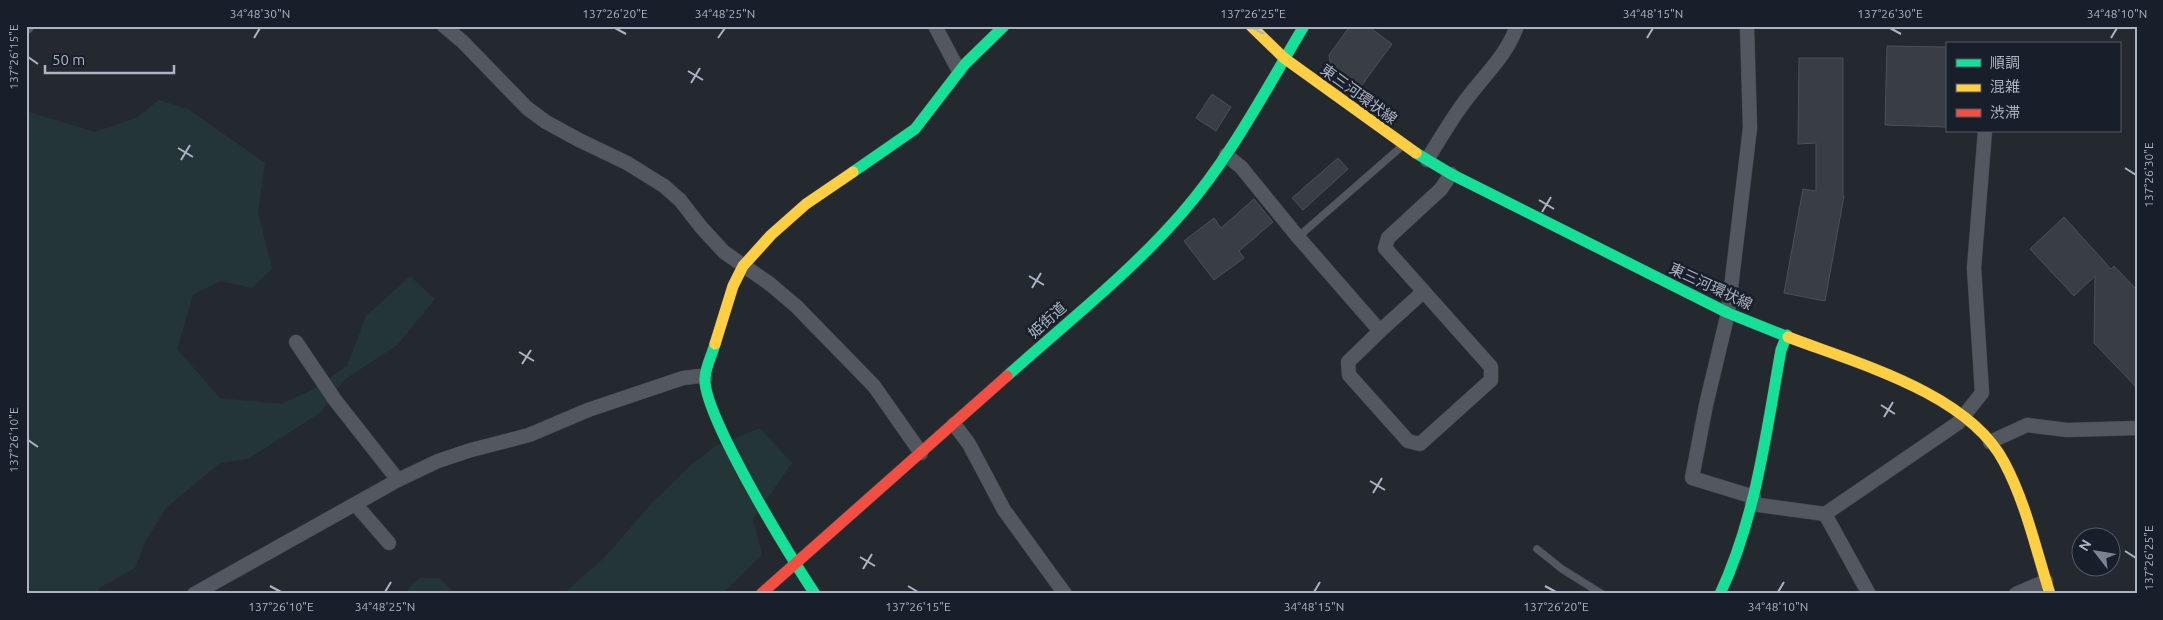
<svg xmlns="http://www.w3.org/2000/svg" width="2163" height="620" font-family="Ubuntu,'Noto Sans JP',sans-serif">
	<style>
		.green { fill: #243538 }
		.building { fill: #393e44; stroke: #4b5058 }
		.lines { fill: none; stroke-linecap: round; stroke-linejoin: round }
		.lane-casing { stroke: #404349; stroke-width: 8 }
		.street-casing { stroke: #404349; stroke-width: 15 }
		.fast-casing { stroke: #404349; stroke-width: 12 }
		.slow-casing { stroke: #404349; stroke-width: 12 }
		.jam-casing { stroke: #404349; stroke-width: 12 }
		.lane { stroke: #53575f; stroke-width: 7 }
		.street { stroke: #53575f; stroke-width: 14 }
		.fast { stroke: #16e098; stroke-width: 11 }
		.slow { stroke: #ffcf43; stroke-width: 11 }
		.jam { stroke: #f24e42; stroke-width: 11 }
		.ticks { fill: none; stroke: #acb4c3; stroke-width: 2 }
		.labels { text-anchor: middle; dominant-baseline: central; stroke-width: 5; stroke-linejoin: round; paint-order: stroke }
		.street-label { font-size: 15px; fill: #acb4c3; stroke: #181f2a }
		.neatline { fill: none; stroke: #acb4c3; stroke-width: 2 }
		.ticks-label { font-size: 12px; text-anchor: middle; fill: #acb4c3 }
	</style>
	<rect width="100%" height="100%" fill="#242930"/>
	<g class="green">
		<polygon points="159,100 188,109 265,163 258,213 272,269 252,288 220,281 193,295 177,349 220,398 281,404 310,391 347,366 366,316 410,276 435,299 397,345 344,380 321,412 248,459 220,463 166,508 145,542 135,568 99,588 98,594 26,594 26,111 95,132 136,118"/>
		<polygon points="760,428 792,463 753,519 762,555 722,594 563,594 604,558 652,503 691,465 714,447"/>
		<polygon points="419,578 439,578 455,594 404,594"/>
	</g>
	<g class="building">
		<polygon points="1350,26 1368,26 1392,44 1359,89 1331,68 1329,55"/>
		<polygon points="1887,46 1947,47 1947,127 1885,125"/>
		<polygon points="1799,58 1843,58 1843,196 1844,196 1825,301 1784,293 1803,189 1816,191 1816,143 1798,144"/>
		<polygon points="1212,94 1231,107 1216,131 1196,118"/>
		<polygon points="1338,158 1348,169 1303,210 1292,198"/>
		<polygon points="1254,199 1273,222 1239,251 1244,258 1214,280 1184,241 1214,218 1221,228"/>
		<polygon points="2064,217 2111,269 2114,266 2137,290 2137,388 2094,343 2095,276 2074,296 2030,249"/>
	</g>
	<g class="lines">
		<g class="lane-casing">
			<g id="lane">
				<polyline points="1298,237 1401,147"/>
				<polyline points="1537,549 1562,569 1602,594"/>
			</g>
		</g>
		<g class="street-casing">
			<g id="street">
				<polyline points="444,26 463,42 527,108 546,122 579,140 627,163 664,186 680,200 701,227 724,252 770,284 796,306 874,386 921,453"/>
				<polyline points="935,26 959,71"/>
				<polyline points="1747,26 1750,128 1728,313 1706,405 1692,478 1754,497"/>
				<polyline points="26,27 27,26"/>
				<polyline points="1226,155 1241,167 1298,237 1380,331 1423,292"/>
				<path d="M1427,160C1438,142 1448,125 1460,108C1478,81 1506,58 1517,26"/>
				<polyline points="1380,331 1348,362 1349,375 1408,441 1420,444 1491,380 1491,367 1385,248 1388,238 1441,189 1451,174"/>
				<polyline points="296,342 335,400 398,480"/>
				<polyline points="954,424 969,444 1004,510 1065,594"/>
				<polyline points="1990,442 2027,425 2067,430 2137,428"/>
				<polyline points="1752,504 1825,514 1958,423 1982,393 1974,268 1985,131"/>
				<polyline points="356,505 389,543"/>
				<polyline points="1825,514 1869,594"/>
				<polyline points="194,594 398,480 438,461 471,450 529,435 588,410 683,378 700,376 705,378"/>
				<polyline points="2016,594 2046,581"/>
			</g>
		</g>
		<g class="fast-casing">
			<g id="fast">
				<polyline points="1416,153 1451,174 1728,313 1788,337"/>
				<polyline points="853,172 915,129 965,64 1004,26"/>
				<path d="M715,344C712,355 706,366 705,377C701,412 792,560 815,594"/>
				<path d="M1007,376C1066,323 1130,273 1182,213C1231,157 1266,89 1304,26"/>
				<path d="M1720,594C1756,517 1766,433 1781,350L1787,335"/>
			</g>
		</g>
		<g class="slow-casing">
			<g id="slow">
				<polyline points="1251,26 1284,58 1416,153"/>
				<path d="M1788,337C1856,363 1968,393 2004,462C2026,503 2036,550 2050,594"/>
				<polyline points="715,344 733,286 743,266 771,235 806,204 853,172"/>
			</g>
		</g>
		<g class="jam-casing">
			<polyline id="jam" points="761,594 1007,376"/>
		</g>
		<use href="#lane" class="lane"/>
		<use href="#street" class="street"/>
		<use href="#fast" class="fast"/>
		<use href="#slow" class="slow"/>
		<use href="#jam" class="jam"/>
	</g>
	<path class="ticks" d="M615,28L626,34M1253,28L1264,34M1890,28L1901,34M254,38L260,28M718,38L725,28M1647,38L1653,28M2111,38L2117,28M28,57L38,64M688,71L703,80M691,83L700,68M178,148L193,157M181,160L190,145M2125,168L2136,175M1539,200L1554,209M1542,212L1551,197M1029,276L1044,285M1032,288L1041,273M519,352L534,361M522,364L531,350M1881,405L1895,414M1884,417L1893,402M28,440L38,447M1370,481L1385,490M1373,493L1382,478M2125,551L2136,558M860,557L875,566M863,569L872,554M270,586L281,592M908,586L918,592M1545,586L1556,592M385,592L391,582M1314,592L1320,582M1778,592L1784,582"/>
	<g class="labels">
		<g class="street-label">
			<text transform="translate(1359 94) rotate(36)">東三河環状線</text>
			<text transform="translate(1711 286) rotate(25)">東三河環状線</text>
			<text transform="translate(1047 320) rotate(-42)">姫街道</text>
		</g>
	</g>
	<rect width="2163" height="620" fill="none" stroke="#181f2a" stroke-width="55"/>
	<rect x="1946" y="42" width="175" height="90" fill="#181f2a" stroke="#535b67"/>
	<rect x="1956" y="59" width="25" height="8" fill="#16e098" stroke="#535b67"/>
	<text x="1990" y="68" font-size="15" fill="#acb4c3">順調</text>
	<rect x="1956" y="84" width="25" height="8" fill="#ffcf43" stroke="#535b67"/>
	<text x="1990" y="92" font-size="15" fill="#acb4c3">混雑</text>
	<rect x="1956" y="109" width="25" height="8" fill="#f24e42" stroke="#535b67"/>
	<text x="1990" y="118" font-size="15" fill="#acb4c3">渋滞</text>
	<g transform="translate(2096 552) rotate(301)"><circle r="24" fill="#181f2a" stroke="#535b67"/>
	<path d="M0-4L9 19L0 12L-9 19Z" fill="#7c8390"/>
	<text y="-8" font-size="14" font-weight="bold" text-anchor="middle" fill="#acb4c3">N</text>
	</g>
	<path d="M45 65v8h129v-8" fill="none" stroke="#acb4c3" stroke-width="2.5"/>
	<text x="52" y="65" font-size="15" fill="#acb4c3" stroke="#181f2a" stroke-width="4" paint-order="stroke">50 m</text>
	<rect x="28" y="28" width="2108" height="564" class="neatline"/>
	<g class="ticks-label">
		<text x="260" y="18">34°48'30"N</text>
		<text x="615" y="18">137°26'20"E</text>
		<text x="725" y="18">34°48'25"N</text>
		<text x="1253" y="18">137°26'25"E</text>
		<text x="1653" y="18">34°48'15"N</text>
		<text x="1890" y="18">137°26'30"E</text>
		<text x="2117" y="18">34°48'10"N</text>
		<text transform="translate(14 57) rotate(-90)" y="4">137°26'15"E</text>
		<text transform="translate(2149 175) rotate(-90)" y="4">137°26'30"E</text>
		<text transform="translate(14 440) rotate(-90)" y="4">137°26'10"E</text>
		<text transform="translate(2149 558) rotate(-90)" y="4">137°26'25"E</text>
		<text x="281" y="611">137°26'10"E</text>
		<text x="385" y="611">34°48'25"N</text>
		<text x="918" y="611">137°26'15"E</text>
		<text x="1314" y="611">34°48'15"N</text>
		<text x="1556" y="611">137°26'20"E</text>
		<text x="1778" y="611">34°48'10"N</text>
	</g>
</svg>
